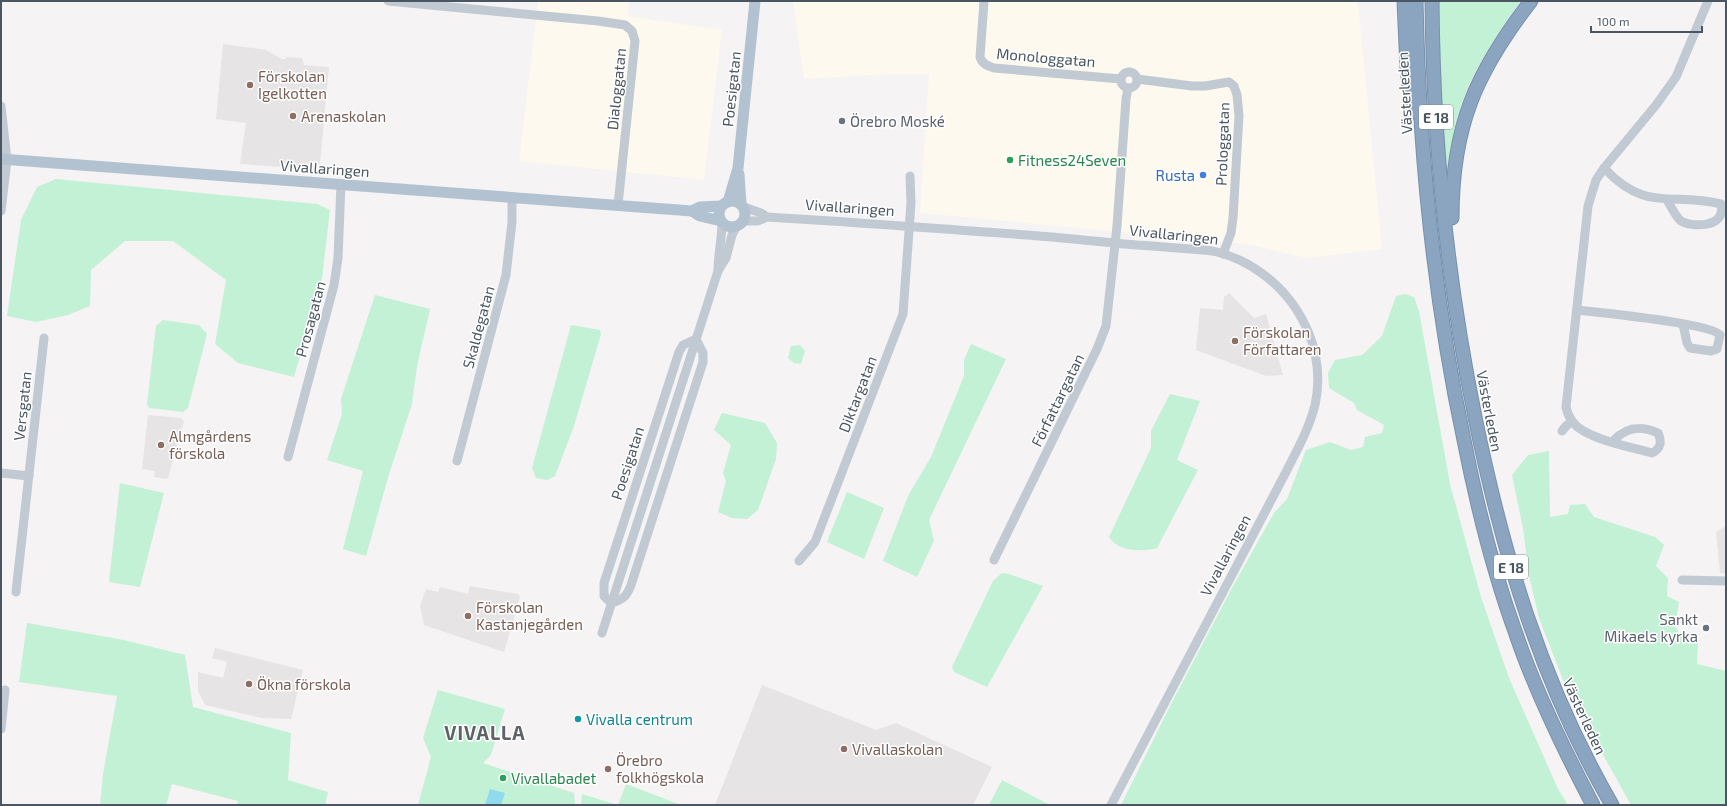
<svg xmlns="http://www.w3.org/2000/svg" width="1727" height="806" font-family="'Exo 2',sans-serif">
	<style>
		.commercial { fill: #fdf9ef }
		.education { fill: #e6e4e5 }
		.green { fill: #c3f1d5 }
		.water { fill: #90daee }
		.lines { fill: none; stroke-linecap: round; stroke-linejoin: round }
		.highway-casing { stroke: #7690ad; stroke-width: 15 }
		.minor { stroke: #c1cad2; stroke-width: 9 }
		.major { stroke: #b3c2d1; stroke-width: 11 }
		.highway { stroke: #8ba5c1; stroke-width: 13 }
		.education-dot { fill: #8d6e63; stroke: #fff; stroke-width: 1.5 }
		.worship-dot { fill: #6b7280; stroke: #fff; stroke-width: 1.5 }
		.leisure-dot { fill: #2e9e5b; stroke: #fff; stroke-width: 1.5 }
		.shop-dot { fill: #3f7fe0; stroke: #fff; stroke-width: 1.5 }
		.culture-dot { fill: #0f9aa8; stroke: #fff; stroke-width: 1.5 }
		.labels { text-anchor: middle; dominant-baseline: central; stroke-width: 3; stroke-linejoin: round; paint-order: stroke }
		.shield { fill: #fff; stroke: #808990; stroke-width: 1 }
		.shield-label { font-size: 14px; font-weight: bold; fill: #4a5661 }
		.street-label { font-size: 15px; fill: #4a5661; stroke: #fff }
		.education-label { font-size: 15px; fill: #785e54; stroke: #fff; text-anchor: start }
		.worship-label { font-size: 15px; fill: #5b616d; stroke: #fff; text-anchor: start }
		.leisure-label { font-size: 15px; fill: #27864d; stroke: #fff; text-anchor: start }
		.shop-label { font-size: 15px; fill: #366cbe; stroke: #fff; text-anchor: end }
		.culture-label { font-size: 15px; fill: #0d838f; stroke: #fff; text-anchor: start }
		.district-label { font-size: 19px; font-weight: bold; letter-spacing: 1px; fill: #5f6368; stroke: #fff }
	</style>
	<rect width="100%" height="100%" fill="#f5f3f3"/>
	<g class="commercial">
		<polygon points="538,1 629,1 628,16 722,30 704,180 519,161"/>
		<polygon points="793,1 1356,1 1358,3 1382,249 1307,258 1245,244 920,213 929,74 890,74 804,79"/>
	</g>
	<g class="education">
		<polygon points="223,44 266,50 282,59 286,59 286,57 302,58 304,65 329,67 320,163 314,169 240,164 246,123 216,119"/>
		<polygon points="1229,293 1254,318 1266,314 1283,375 1266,376 1196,350 1200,308 1223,310 1224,297"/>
		<polygon points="148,415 181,418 184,421 168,478 166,479 154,477 155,471 142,469"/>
		<polygon points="1726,526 1726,574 1720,573 1716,532"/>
		<polygon points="470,586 518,594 520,597 504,652 424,625 420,606 426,589 438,592 440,587 468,594"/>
		<polygon points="215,648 303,670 291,719 262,718 205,705 198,691 198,672 223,678 227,662 212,658"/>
		<polygon points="762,685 876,730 896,723 992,767 973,805 715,805"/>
	</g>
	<g class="green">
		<path d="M1439,1H1521C1493,40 1466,79 1455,127C1451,141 1450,157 1447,172L1439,61Z"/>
		<polygon points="56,179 317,204 330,210 322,279 294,377 238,363 215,344 226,280 173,241 125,241 91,270 90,306 68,315 36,322 7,316 21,220 37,187"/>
		<polygon points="1405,294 1414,297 1419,311 1450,484 1481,597 1509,678 1558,789 1568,805 1121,805 1170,706 1232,588 1274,513 1287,499 1306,450 1330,442 1351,450 1363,447 1365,437 1382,433 1384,425 1357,410 1354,403 1329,388 1328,373 1335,360 1362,355 1382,336 1396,296"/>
		<polygon points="375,295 430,309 417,366 412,404 389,474 366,556 343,549 363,471 327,460 342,414 341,399"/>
		<polygon points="163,320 199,325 207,334 188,408 183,412 149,408 147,404 156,326"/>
		<polygon points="571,325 600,330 601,334 574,426 555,476 547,480 536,478 532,468"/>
		<polygon points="971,344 1006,359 929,520 934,541 917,577 883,561 908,496 931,457 964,376 964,360"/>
		<polygon points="800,345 805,351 801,364 794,363 788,358 791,346"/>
		<path d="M1170,394L1200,401L1177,460L1198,470L1157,548C1142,552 1118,552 1109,537L1151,448V431Z"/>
		<polygon points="722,413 765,423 777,443 776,459 758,510 747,519 732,518 718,512 726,481 723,473 731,445 714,430"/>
		<polygon points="1549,451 1550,517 1568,514 1570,505 1585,504 1594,517 1655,537 1664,545 1656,566 1668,578 1667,596 1679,602 1675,626 1681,636 1698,643 1697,664 1726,671 1726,805 1631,805 1567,690 1539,618 1529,576 1523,528 1512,475 1528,455"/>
		<polygon points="120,483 164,493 140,587 109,582"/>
		<polygon points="847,492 884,508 864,559 827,542"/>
		<polygon points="1002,573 1009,574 1043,586 987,687 954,672 952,667 993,581"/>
		<polygon points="27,623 124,640 185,655 193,707 291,733 288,780 328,792 325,805 237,805 238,801 172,784 166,805 100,805 103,774 117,696 19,682"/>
		<polygon points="438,690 505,709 491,755 483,763 574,793 575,805 418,805 431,757 423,738"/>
		<polygon points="1002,780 1050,805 989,805"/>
		<polygon points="626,784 681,805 618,805"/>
		<polygon points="582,794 618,805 581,805"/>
	</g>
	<polygon class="water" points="490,789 505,793 501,805 485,805"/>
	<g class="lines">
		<g class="highway-casing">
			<g id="highway">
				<polyline points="1404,1 1407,68 1412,112"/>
				<path d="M1416,1C1419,150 1433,294 1464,440C1477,506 1493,571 1516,634C1536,693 1564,750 1593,805"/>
				<path d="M1432,1C1433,140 1447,280 1475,417C1503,555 1541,682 1612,805"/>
				<path d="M1452,218C1452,126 1476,72 1531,1"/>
			</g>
		</g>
		<g class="minor">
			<polyline points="388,1 598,21 625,25 632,31 635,41 618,205"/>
			<path d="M984,1L980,57C982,64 988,66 994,68L1121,79"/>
			<circle cx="1129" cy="80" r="8"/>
			<polyline points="1137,79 1192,86 1205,86 1229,82 1234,86 1237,95 1239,116 1233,218 1231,233 1223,254"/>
			<polyline points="1,106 7,160 1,211"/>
			<path d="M1604,168C1646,213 1671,192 1721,204C1727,229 1690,227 1681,221C1675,216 1671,206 1667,200"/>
			<polyline points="744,207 761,213 767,217"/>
			<path d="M743,221H758L767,217C854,222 941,229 1028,235C1065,238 1101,242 1137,245C1155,246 1174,248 1192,249C1200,250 1209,250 1217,252C1283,269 1330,337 1315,405C1309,429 1297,450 1286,472L1111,805"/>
			<path d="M718,271C718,254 722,239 722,222"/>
			<path d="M1577,310C1600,313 1710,323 1720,335L1717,349L1711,351L1690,348L1687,343L1683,324"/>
			<path d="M696,339L703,353V362L631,585C627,596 623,600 611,603L604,596V583L679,352L683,345Z"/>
			<polyline points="1562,431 1567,425 1572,422"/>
			<path d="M1613,441C1626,427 1640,425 1658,433C1662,441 1661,449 1652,453C1632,447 1584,439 1572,421C1569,417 1567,412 1566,407L1588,206L1596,180L1604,168L1656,105L1676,77L1708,1"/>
			<polyline points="288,457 334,285 338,258 341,184"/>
			<polyline points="457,461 506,275 512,222 512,197"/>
			<polyline points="1,473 29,476"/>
			<polyline points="994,560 1097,349 1106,326 1117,226 1126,99 1128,88"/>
			<polyline points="799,561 815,542 903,314 911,203 910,176"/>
			<polyline points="1682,580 1726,581"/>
			<polyline points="16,592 44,338"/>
			<polyline points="602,633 718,271 726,258 732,235 736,227"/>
			<polyline points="1,729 5,690"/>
		</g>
		<g class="major">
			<polyline points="1,159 692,211 700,216 721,221"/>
			<polyline points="739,174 741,204"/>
			<circle cx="732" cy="214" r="13"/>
			<polyline points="728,202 738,168 755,1"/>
			<polyline points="692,211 700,207 722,206"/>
		</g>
		<use href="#highway" class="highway"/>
	</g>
	<g class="education-dot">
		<circle cx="250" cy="85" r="4"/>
		<circle cx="293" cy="116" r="4"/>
		<circle cx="1235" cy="341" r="4"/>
		<circle cx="161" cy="445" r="4"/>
		<circle cx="468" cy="616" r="4"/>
		<circle cx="249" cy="684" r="4"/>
		<circle cx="844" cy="749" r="4"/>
		<circle cx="608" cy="769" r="4"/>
	</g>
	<g class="worship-dot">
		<circle cx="842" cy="121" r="4"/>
		<circle cx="1706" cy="628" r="4"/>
	</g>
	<g class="leisure-dot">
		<circle cx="1010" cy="160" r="4"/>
		<circle cx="503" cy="778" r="4"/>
	</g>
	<circle class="shop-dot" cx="1203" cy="175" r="4"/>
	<circle class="culture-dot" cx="578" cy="719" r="4"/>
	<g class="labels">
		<g class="shield">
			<rect x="1419" y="105" width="34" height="24" rx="3"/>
			<rect x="1494" y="555" width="34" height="24" rx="3"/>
		</g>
		<g class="shield-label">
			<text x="1436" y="117">E 18</text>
			<text x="1511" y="567">E 18</text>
		</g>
		<g class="street-label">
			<text transform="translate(1046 57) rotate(5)">Monologgatan</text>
			<text transform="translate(616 89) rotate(-84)">Dialoggatan</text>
			<text transform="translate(731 89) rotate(-84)">Poesigatan</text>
			<text transform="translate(1404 93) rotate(-93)">Västerleden</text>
			<text transform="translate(1222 144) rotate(-88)">Prologgatan</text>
			<text transform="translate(325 168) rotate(4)">Vivallaringen</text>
			<text transform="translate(850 207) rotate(4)">Vivallaringen</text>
			<text transform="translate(1174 234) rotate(6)">Vivallaringen</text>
			<text transform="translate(310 319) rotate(-75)">Prosagatan</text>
			<text transform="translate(478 327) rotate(-75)">Skaldegatan</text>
			<text transform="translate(857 394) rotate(-69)">Diktargatan</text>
			<text transform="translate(1057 400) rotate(-64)">Författargatan</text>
			<text transform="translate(22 406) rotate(-84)">Versgatan</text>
			<text transform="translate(1490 411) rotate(79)">Västerleden</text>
			<text transform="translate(627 463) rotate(-72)">Poesigatan</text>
			<text transform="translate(1225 555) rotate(-62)">Vivallaringen</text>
			<text transform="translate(1585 716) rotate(65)">Västerleden</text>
		</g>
		<g class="education-label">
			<text x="258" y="76">Förskolan<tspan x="258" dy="17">Igelkotten</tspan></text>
			<text x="301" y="116">Arenaskolan</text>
			<text x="1243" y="332">Förskolan<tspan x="1243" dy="17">Författaren</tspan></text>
			<text x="169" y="436">Almgårdens<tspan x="169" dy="17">förskola</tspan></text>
			<text x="476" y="607">Förskolan<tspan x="476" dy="17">Kastanjegården</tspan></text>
			<text x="257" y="684">Ökna förskola</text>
			<text x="852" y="749">Vivallaskolan</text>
			<text x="616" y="760">Örebro<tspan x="616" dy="17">folkhögskola</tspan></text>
		</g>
		<g class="worship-label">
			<text x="850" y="121">Örebro Moské</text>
			<text x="1698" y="619" text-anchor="end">Sankt<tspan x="1698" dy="17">Mikaels kyrka</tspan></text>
		</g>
		<g class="leisure-label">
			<text x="1018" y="160">Fitness24Seven</text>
			<text x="511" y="778">Vivallabadet</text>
		</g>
		<g class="shop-label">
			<text x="1195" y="175">Rusta</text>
		</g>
		<g class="culture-label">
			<text x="586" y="719">Vivalla centrum</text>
		</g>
		<g class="district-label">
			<text x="485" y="732">VIVALLA</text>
		</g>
	</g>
	<rect width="1727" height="806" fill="none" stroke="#4a5661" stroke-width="4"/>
	<path d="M1591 26v6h111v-6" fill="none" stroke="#4a5661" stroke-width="2"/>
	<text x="1597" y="26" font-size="12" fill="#4a5661" stroke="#ffffff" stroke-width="3" paint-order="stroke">100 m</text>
</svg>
